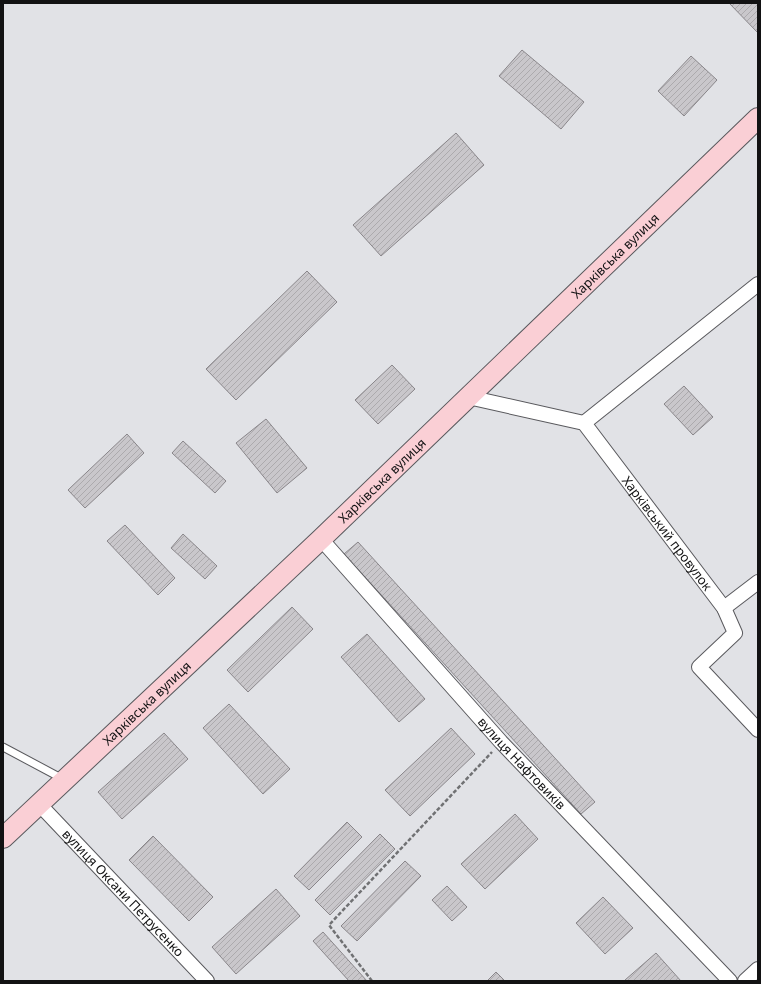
<svg xmlns="http://www.w3.org/2000/svg" width="761" height="984" font-family="'Noto Sans',sans-serif">
	<style>
		.building { fill: url(#building-hatch); stroke: #89868a }
		.lines { fill: none; stroke-linecap: round; stroke-linejoin: round }
		.service-casing { stroke: #59595d; stroke-width: 9 }
		.minor-casing { stroke: #59595d; stroke-width: 16 }
		.secondary-casing { stroke: #59595d; stroke-width: 22 }
		.path { stroke: #707173; stroke-width: 2.5; stroke-dasharray: 4 2; stroke-linecap: butt }
		.service { stroke: #fff; stroke-width: 7 }
		.minor { stroke: #fff; stroke-width: 14 }
		.secondary { stroke: #facfd5; stroke-width: 20 }
		.labels { text-anchor: middle; dominant-baseline: central; stroke-width: 3; stroke-linejoin: round; paint-order: stroke }
		.street-label { font-size: 13px; fill: #121213; stroke: #fff }
	</style>
	<defs>
		<pattern id="building-hatch" width="6" height="6" patternUnits="userSpaceOnUse"><rect width="6" height="6" fill="#c9c7cb"/><path d="M-1 1l2-2M0 6l6-6M5 7l2-2" fill="none" stroke="#acaaad"/></pattern>
	</defs>
	<rect width="100%" height="100%" fill="#e1e2e6"/>
	<g class="building">
		<polygon points="729,3 758,3 758,33"/>
		<polygon points="522,50 584,102 561,129 499,76"/>
		<polygon points="691,56 717,80 684,116 658,91"/>
		<polygon points="456,133 484,165 381,256 353,225"/>
		<polygon points="307,271 337,302 236,400 206,369"/>
		<polygon points="392,365 415,389 378,424 355,400"/>
		<polygon points="684,386 713,417 693,435 664,404"/>
		<polygon points="266,419 307,468 277,493 236,443"/>
		<polygon points="127,434 144,453 85,508 68,490"/>
		<polygon points="183,441 226,481 215,493 172,453"/>
		<polygon points="125,525 175,578 158,595 107,541"/>
		<polygon points="183,534 217,566 205,579 171,548"/>
		<polygon points="358,542 595,802 581,814 344,554"/>
		<polygon points="292,607 313,629 248,692 227,670"/>
		<polygon points="367,634 425,699 399,722 341,657"/>
		<polygon points="229,704 290,769 263,794 203,728"/>
		<polygon points="451,728 475,754 410,816 385,790"/>
		<polygon points="164,733 188,759 122,819 98,792"/>
		<polygon points="515,814 538,839 485,889 461,864"/>
		<polygon points="347,822 362,837 309,890 294,876"/>
		<polygon points="380,834 395,849 330,915 315,900"/>
		<polygon points="153,836 213,897 189,921 129,860"/>
		<polygon points="405,861 421,876 357,941 341,926"/>
		<polygon points="447,886 467,907 452,921 432,900"/>
		<polygon points="276,889 300,916 236,974 212,947"/>
		<polygon points="603,897 633,928 605,954 576,923"/>
		<polygon points="323,932 367,981 349,981 313,941"/>
		<polygon points="656,953 681,981 626,981 625,980"/>
		<polygon points="496,972 505,981 487,981"/>
	</g>
	<g class="lines">
		<g class="service-casing">
			<polyline id="service" points="3,747 63,779"/>
		</g>
		<g class="minor-casing">
			<g id="minor">
				<path id="s1" d="M468,397L584,423L724,608L735,633L699,667L758,730"/>
				<polyline points="584,423 758,284"/>
				<path id="s2" d="M321,539L501,742L730,981"/>
				<polyline points="724,608 758,582"/>
				<path id="s3" d="M40,805L207,981"/>
				<polyline points="745,981 758,969"/>
			</g>
		</g>
		<g class="secondary-casing">
			<g id="secondary">
				<path id="s4" d="M3,838L321,539L758,118"/>
			</g>
		</g>
		<polyline class="path" points="372,981 329,925 492,752"/>
		<use href="#service" class="service"/>
		<use href="#minor" class="minor"/>
		<use href="#secondary" class="secondary"/>
	</g>
	<g class="labels">
		<g class="street-label">
			<text stroke="none"><textPath href="#s4" startOffset="845">Харківська вулиця</textPath></text>
			<text stroke="none"><textPath href="#s4" startOffset="521">Харківська вулиця</textPath></text>
			<text stroke="none"><textPath href="#s1" startOffset="257">Харківський провулок</textPath></text>
			<text stroke="none"><textPath href="#s4" startOffset="197">Харківська вулиця</textPath></text>
			<text stroke="none"><textPath href="#s2" startOffset="301">вулиця Нафтовиків</textPath></text>
			<text stroke="none"><textPath href="#s3" startOffset="121">вулиця Оксани Петрусенко</textPath></text>
		</g>
	</g>
	<rect width="761" height="984" fill="none" stroke="#121213" stroke-width="8"/>
</svg>
